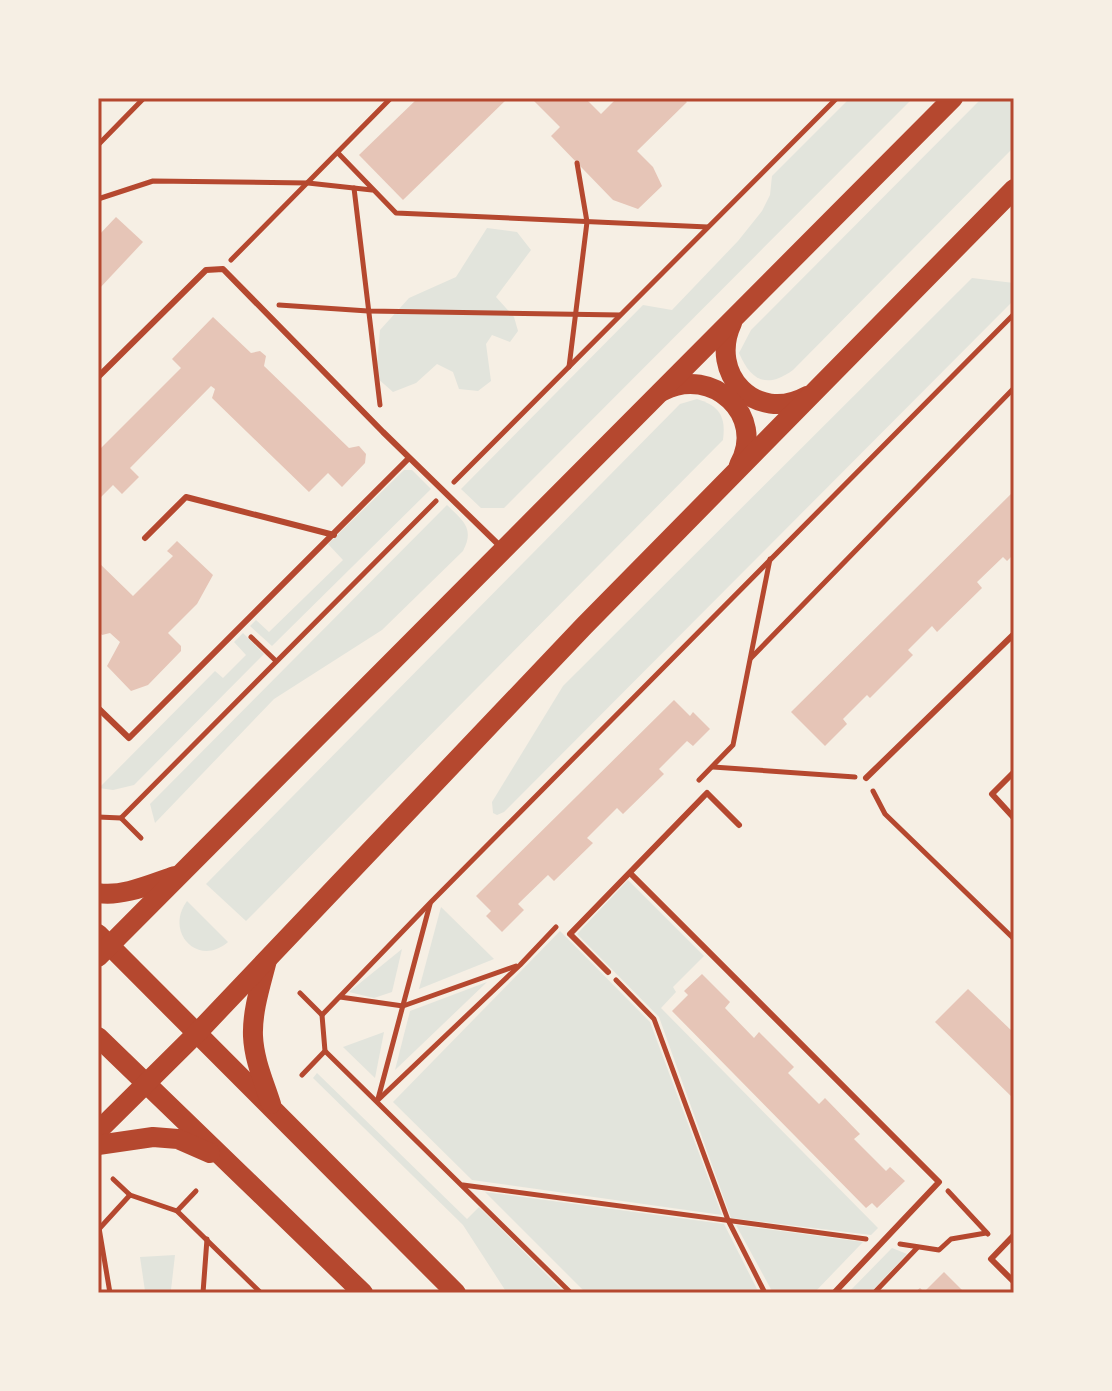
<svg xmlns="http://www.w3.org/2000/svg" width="1112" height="1391" font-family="'Work Sans',sans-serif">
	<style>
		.green { fill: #e2e4dc }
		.building { fill: #e6c5b7 }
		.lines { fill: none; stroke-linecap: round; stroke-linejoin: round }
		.path { stroke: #b5482f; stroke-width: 5 }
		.service { stroke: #b5482f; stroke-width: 6 }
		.primary { stroke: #b5482f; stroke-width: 20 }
		.neatline { fill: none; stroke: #b5482f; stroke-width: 3 }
	</style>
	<rect width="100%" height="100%" fill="#f6efe4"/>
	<g class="green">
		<polygon points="850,98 913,98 504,508 481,508 461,489 643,305 672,310 738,241 762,211 770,195 772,176"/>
		<path d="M982,98H1014V147L793,370C767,389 751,381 739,353L751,330Z"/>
		<polygon points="487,228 517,232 531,250 496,297 514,317 518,331 510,342 492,335 486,344 491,381 478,391 459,389 453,372 437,364 416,383 393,392 376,377 380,330 409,298 456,277"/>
		<polygon points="972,278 1014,283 1014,300 504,812 497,815 493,813 492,802 563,686"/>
		<path d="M697,399C720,406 726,417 723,440L246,921L206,884L680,404Z"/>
		<polygon points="404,470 412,470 431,489 272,646 250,626 256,620 269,632 343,560 328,544"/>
		<path d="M447,505C463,521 475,528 463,551L382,630L274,699L155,823L150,804Z"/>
		<polygon points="243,633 264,654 134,785 113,790 99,788 215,671 223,678 246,655 234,642"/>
		<polygon points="628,880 704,956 673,987 676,992 661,1008 878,1228 871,1235 731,1218 659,1017 577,934"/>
		<path d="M187,901L228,942C198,968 164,932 187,901Z"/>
		<polygon points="441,907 494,959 419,989"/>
		<polygon points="560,931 650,1022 722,1215 472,1180 393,1102"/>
		<polygon points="402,949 392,992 374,998 349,992"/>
		<polygon points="487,982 395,1070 410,1011"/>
		<polygon points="384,1032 375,1078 343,1047"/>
		<polygon points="317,1073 467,1219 479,1207 565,1293 507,1293 463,1225 313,1078"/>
		<polygon points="485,1192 724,1224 759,1293 586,1293"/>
		<polygon points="736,1225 863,1242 814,1293 773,1293"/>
		<polygon points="892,1248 907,1254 870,1293 848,1293"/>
		<polygon points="175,1255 171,1290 145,1291 140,1257"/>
	</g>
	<g class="building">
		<polygon points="418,98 508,98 403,200 359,155"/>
		<polygon points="531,98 585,98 601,114 617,98 683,98 687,102 637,151 653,167 662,186 638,209 613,200 551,136 560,127"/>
		<polygon points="116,217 143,242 98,290 98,236"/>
		<polygon points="213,317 251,353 260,351 266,356 264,366 349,448 359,446 366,454 365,463 342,487 328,473 309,492 212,398 215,389 211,386 130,468 139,477 122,494 113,485 98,500 98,451 181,368 172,359"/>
		<polygon points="1014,491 1014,554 1007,561 1003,557 977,582 982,588 937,632 932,626 908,650 913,655 870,698 867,695 843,719 847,724 825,746 791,712"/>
		<polygon points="177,541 213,575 197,604 168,633 181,646 181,651 148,685 131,691 107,666 120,642 110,633 102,635 98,631 98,562 133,596 173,556 167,551"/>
		<polygon points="674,700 690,716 693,712 710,729 693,746 687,741 659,769 664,774 623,814 617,808 587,838 593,843 554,881 548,875 518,904 524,910 502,932 486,916 491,911 476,896"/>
		<polygon points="702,974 730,1002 725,1008 754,1038 759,1032 794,1067 788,1073 819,1104 825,1098 860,1134 854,1139 886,1171 890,1167 905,1181 877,1208 872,1203 866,1208 672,1011 688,995 684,991"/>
		<polygon points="968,989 1014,1033 1014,1099 935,1022"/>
		<polygon points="944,1272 965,1293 914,1293 920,1288 924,1292"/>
	</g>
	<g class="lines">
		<g class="path">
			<polyline points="98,145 144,98"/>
			<polyline points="338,153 396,213 708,227"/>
			<polyline points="354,188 380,405"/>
			<polyline points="98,199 153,181 308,183 372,190"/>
			<polyline points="231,260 391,98"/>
			<polyline points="279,305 368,311 620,315"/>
			<polyline points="569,367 587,222 577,163"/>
			<polyline points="454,482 837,98"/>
			<polyline points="251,637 276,661"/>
			<polyline points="751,658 1014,388"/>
			<polyline points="713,767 855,777"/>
			<polyline points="699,780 733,745 770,559"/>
			<polyline points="873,791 885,814 1014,939"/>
			<polyline points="98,817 121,818 141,838"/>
			<polyline points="121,818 436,501"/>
			<polyline points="616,980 654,1019 728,1220 765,1293"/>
			<polyline points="300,993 322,1015 325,1051 302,1075"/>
			<polyline points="340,997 403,1006 516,966"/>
			<polyline points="322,1015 431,902 1014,314"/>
			<polyline points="325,1051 571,1293"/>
			<polyline points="378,1099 430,904"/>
			<polyline points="378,1100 520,965 556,927"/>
			<polyline points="113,1179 130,1195 177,1211 196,1191"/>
			<polyline points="463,1185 866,1239"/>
			<polyline points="948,1191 988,1234"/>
			<polyline points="177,1211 261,1293"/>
			<polyline points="99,1228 110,1293"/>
			<polyline points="99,1229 130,1195"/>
			<polyline points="900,1244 939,1250 951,1239 986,1233"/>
			<polyline points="203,1293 207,1239"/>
			<polyline points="874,1293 917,1248"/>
		</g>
		<g class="service">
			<polyline points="98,377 206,270 223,269 383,432 501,547"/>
			<polyline points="145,538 186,497 334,535"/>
			<polyline points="98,708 129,738 409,458"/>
			<polyline points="1014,772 992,794 1014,818"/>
			<polyline points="866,778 1014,634"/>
			<polyline points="630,873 939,1182 834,1293"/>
			<polyline points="608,972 570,934 707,793 739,825"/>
			<polyline points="1014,1235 991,1259 1014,1282"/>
		</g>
		<g class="primary">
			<path d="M732,323C708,374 756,424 807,396"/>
			<path d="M663,391C712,365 767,416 739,465"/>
			<path d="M98,893C123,897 151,884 175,876"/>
			<polyline points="98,934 456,1293"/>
			<polyline points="98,957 953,98"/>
			<path d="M267,960C261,984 252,1011 253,1036C254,1060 264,1082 271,1104"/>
			<polyline points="98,1037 363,1293"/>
			<polyline points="98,1131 198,1032 584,626 1014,189"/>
			<polyline points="98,1145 153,1137 178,1139 210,1153"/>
		</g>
	</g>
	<rect width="1112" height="1391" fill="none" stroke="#f6efe4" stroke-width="200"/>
	<rect x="100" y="100" width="912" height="1191" class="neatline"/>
</svg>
